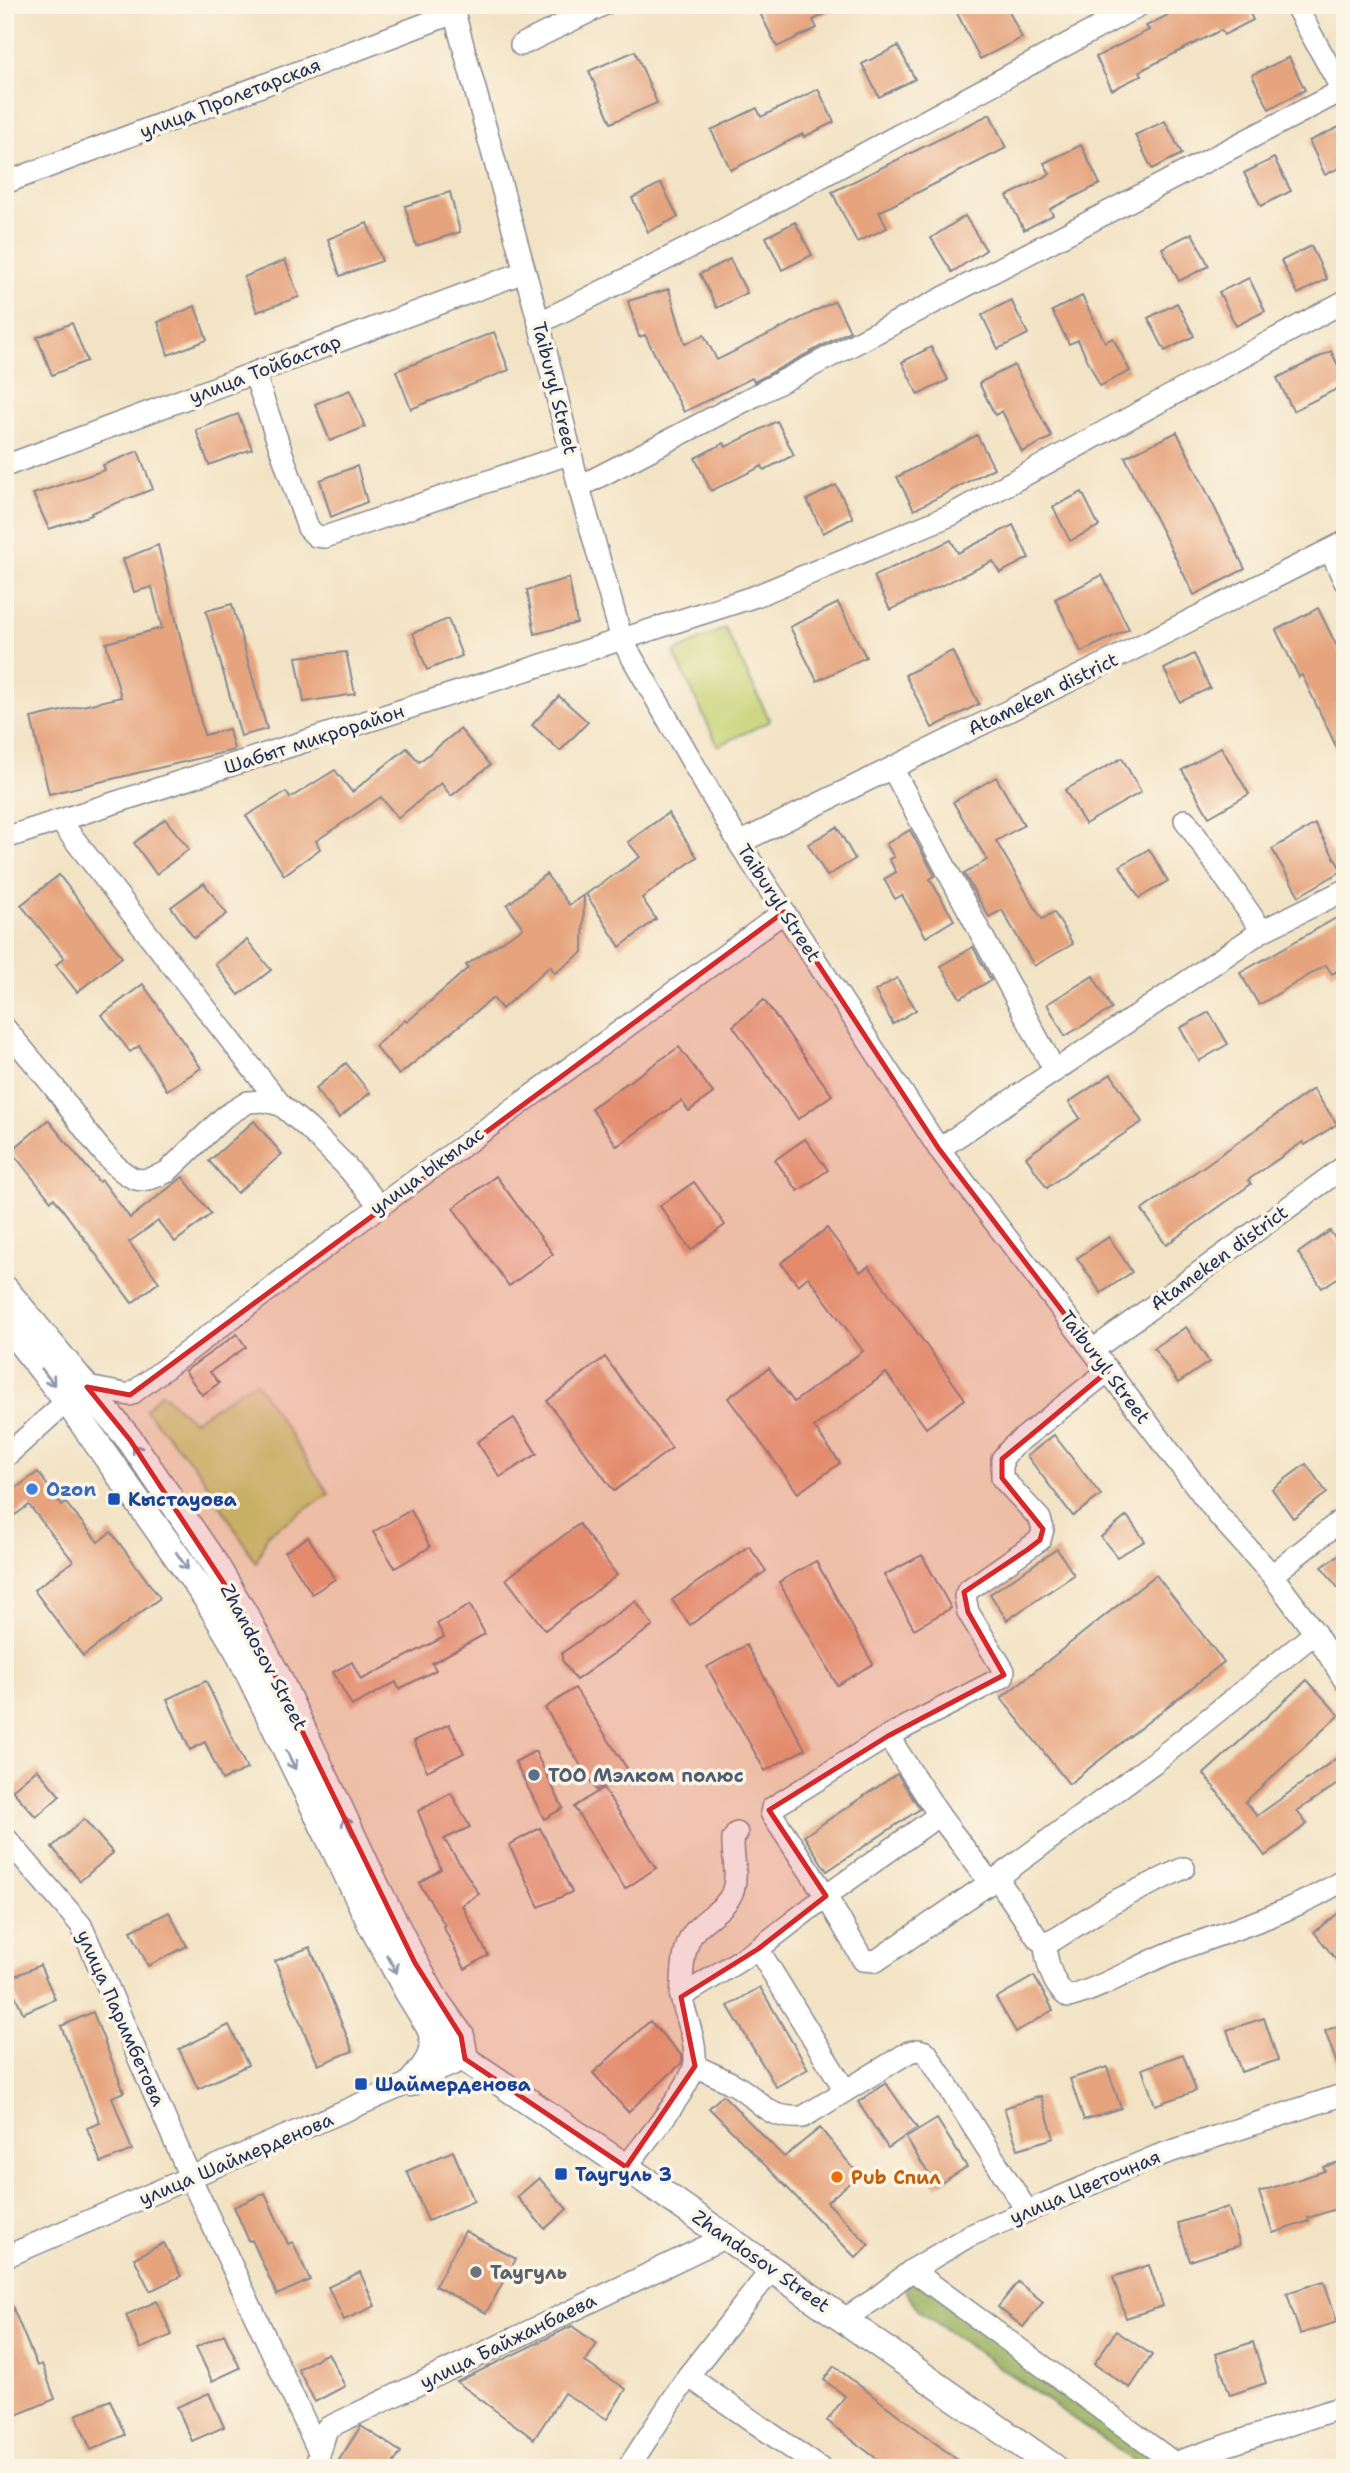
<svg xmlns="http://www.w3.org/2000/svg" width="1350" height="2473" font-family="'Shantell Sans',sans-serif">
	<style>
		.green { fill: #c4d172; stroke: #708068; stroke-width: 2 }
		.forest { fill: #9bb364; stroke: #5b7161; stroke-width: 2 }
		.building { fill: #e6a47e }
		.lines { fill: none; stroke-linecap: round; stroke-linejoin: round }
		.minor-casing { stroke: #878992; stroke-width: 24 }
		.major-casing { stroke: #878992; stroke-width: 29 }
		.minor { stroke: #fff; stroke-width: 21 }
		.major { stroke: #fff; stroke-width: 26 }
		.oneway { stroke: #8d97ae }
		.marked { fill: #d62828; fill-opacity: 0.2; stroke: #d62828; stroke-width: 5; stroke-linejoin: round }
		.shop-dot { fill: #3f7fe0; stroke: #fcf5e5; stroke-width: 2.5 }
		.transit-dot { fill: #1a4fb4; stroke: #fcf5e5; stroke-width: 2.5 }
		.service-dot { fill: #5c6f8a; stroke: #fcf5e5; stroke-width: 2.5 }
		.food-dot { fill: #e8710a; stroke: #fcf5e5; stroke-width: 2.5 }
		.worship-dot { fill: #6b7280; stroke: #fcf5e5; stroke-width: 2.5 }
		.labels { text-anchor: middle; dominant-baseline: central; stroke-width: 7; stroke-linejoin: round; paint-order: stroke }
		.street-label { font-size: 19px; fill: #1b2f5e; stroke: #fcf5e5 }
		.shop-label { font-size: 19px; font-weight: bold; fill: #366cbe; stroke: #fcf5e5; text-anchor: start }
		.transit-label { font-size: 19px; font-weight: bold; fill: #164399; stroke: #fcf5e5; text-anchor: start }
		.service-label { font-size: 19px; font-weight: bold; fill: #4e5e75; stroke: #fcf5e5; text-anchor: start }
		.food-label { font-size: 19px; font-weight: bold; fill: #c56008; stroke: #fcf5e5; text-anchor: start }
		.worship-label { font-size: 19px; font-weight: bold; fill: #5b616d; stroke: #fcf5e5; text-anchor: start }
	</style>
	<rect width="100%" height="100%" fill="#fcf5e5"/>
	<filter id="ink" filterUnits="userSpaceOnUse"><feTurbulence type="fractalNoise" baseFrequency=".0143" numOctaves="2"/><feDisplacementMap in="SourceGraphic" scale="14" xChannelSelector="R" yChannelSelector="G"/><feConvolveMatrix kernelMatrix="1 2 1 2 8 2 1 2 1" color-interpolation-filters="sRGB"/></filter>
	<filter id="wash" filterUnits="userSpaceOnUse"><feTurbulence type="fractalNoise" baseFrequency=".00686" numOctaves="4" result="noise"/><feDisplacementMap in="SourceGraphic" scale="28" xChannelSelector="R" yChannelSelector="G"/><feGaussianBlur stdDeviation="1.57" result="paint"/><feColorMatrix in="noise" values="0 0 0 0 0 0 0 0 0 0 0 0 0 0 0 0 0 1.4 0 .05"/><feComposite in="paint" operator="in"/></filter>
	<g filter="url(#wash)">
		<rect width="100%" height="100%" fill="#f3e3c5"/>
		<g class="green">
			<polygon points="725,628 770,721 718,746 674,653"/>
			<polygon points="255,1381 329,1494 268,1534 256,1563 199,1471 145,1410 161,1393 193,1421"/>
		</g>
		<polygon class="forest" points="912,2270 1181,2468 1144,2468 918,2310 905,2290"/>
		<g id="blocks">
			<g class="building">
				<polygon points="756,5 843,5 813,20 817,28 777,47"/>
				<polygon points="968,5 1006,5 1022,38 980,59 956,11"/>
				<polygon points="1187,5 1246,5 1253,20 1224,35 1221,30 1140,71 1142,75 1112,90 1096,57 1149,30 1146,26"/>
				<polygon points="898,46 915,79 879,97 862,64"/>
				<polygon points="635,51 657,103 611,123 589,71"/>
				<polygon points="1289,57 1305,90 1269,109 1252,75"/>
				<polygon points="818,89 834,122 804,137 803,134 731,170 711,130 757,108 761,117"/>
				<polygon points="990,114 1006,148 879,212 887,228 857,242 832,192"/>
				<polygon points="1165,121 1182,154 1152,169 1135,135"/>
				<polygon points="1339,127 1345,139 1345,165 1325,175 1309,141"/>
				<polygon points="1081,145 1100,184 1050,209 1053,215 1024,230 1007,196 1050,174 1044,163"/>
				<polygon points="1274,158 1291,191 1261,206 1244,173"/>
				<polygon points="661,183 678,217 648,232 632,198"/>
				<polygon points="450,192 460,232 416,246 405,206"/>
				<polygon points="965,216 986,250 952,272 931,238"/>
				<polygon points="795,222 812,255 782,270 766,237"/>
				<polygon points="367,223 382,261 340,276 328,239"/>
				<polygon points="1192,233 1209,266 1179,281 1162,248"/>
				<polygon points="1311,246 1327,279 1298,294 1281,261"/>
				<polygon points="730,259 747,293 717,308 700,274"/>
				<polygon points="285,260 299,297 257,312 244,277"/>
				<polygon points="1249,278 1265,311 1236,326 1219,292"/>
				<polygon points="669,289 685,344 704,335 717,360 835,301 850,331 754,382 752,378 684,412 645,335 639,337 628,301"/>
				<polygon points="1082,296 1105,342 1113,338 1130,371 1100,386 1078,340 1069,344 1052,311"/>
				<polygon points="1011,300 1028,334 998,349 982,315"/>
				<polygon points="1177,303 1194,336 1165,351 1148,318"/>
				<polygon points="195,306 207,340 168,355 158,322"/>
				<polygon points="72,323 87,361 52,375 37,337"/>
				<polygon points="494,332 509,370 411,409 396,371"/>
				<polygon points="931,347 948,380 918,395 902,362"/>
				<polygon points="1331,351 1345,379 1345,385 1293,411 1277,378"/>
				<polygon points="1014,365 1052,437 1022,452 1002,411 995,415 979,383"/>
				<polygon points="350,390 365,427 330,441 315,404"/>
				<polygon points="238,414 252,449 209,465 196,430"/>
				<polygon points="777,421 794,455 764,470 762,466 711,491 695,458 724,443 726,447"/>
				<polygon points="1177,432 1245,569 1194,595 1125,457"/>
				<polygon points="977,435 994,468 914,510 897,477"/>
				<polygon points="138,451 153,489 91,513 92,515 49,529 33,494 105,470 103,465"/>
				<polygon points="357,466 367,502 331,517 320,480"/>
				<polygon points="836,485 853,518 823,533 807,500"/>
				<polygon points="1082,492 1099,526 1070,541 1053,507"/>
				<polygon points="1013,525 1029,558 1000,573 993,561 890,610 874,576 951,540 958,553"/>
				<polygon points="158,545 204,735 229,729 234,750 49,794 31,718 121,697 106,643 162,628 152,587 134,592 123,559"/>
				<polygon points="1102,575 1129,629 1081,652 1055,599"/>
				<polygon points="569,578 577,623 535,634 527,590"/>
				<polygon points="838,603 866,657 817,681 790,627"/>
				<polygon points="232,604 267,729 241,736 206,611"/>
				<polygon points="1318,608 1345,663 1345,765 1302,675 1299,677 1276,630"/>
				<polygon points="448,619 462,656 427,670 413,633"/>
				<polygon points="952,651 979,704 932,728 905,675"/>
				<polygon points="346,652 355,694 304,702 296,657"/>
				<polygon points="1194,654 1210,688 1180,702 1164,669"/>
				<polygon points="559,696 588,722 560,751 532,725"/>
				<polygon points="460,729 490,765 451,796 441,783 398,818 381,797 316,841 320,849 284,875 246,816 286,792 290,798 335,770 352,792 407,748 419,762"/>
				<polygon points="1221,747 1249,794 1209,817 1182,770"/>
				<polygon points="1122,758 1141,792 1085,824 1065,790"/>
				<polygon points="996,777 1024,825 996,841 1042,919 1054,912 1073,944 1034,966 1002,910 989,917 964,874 987,860 953,802"/>
				<polygon points="668,813 697,857 642,898 656,919 620,947 586,894 640,857 628,842"/>
				<polygon points="165,819 189,849 156,874 134,843"/>
				<polygon points="1315,824 1342,871 1299,896 1272,849"/>
				<polygon points="837,827 855,859 827,876 808,844"/>
				<polygon points="910,830 935,876 930,879 954,920 926,937 902,895 895,899 884,879 896,872 889,859 894,857 886,844"/>
				<polygon points="1149,849 1168,881 1139,898 1120,866"/>
				<polygon points="546,874 569,905 584,895 583,952 555,973 550,966 502,1009 493,998 399,1075 375,1046 405,1020 407,1022 468,968 466,965 523,928 507,905"/>
				<polygon points="59,875 122,957 77,992 56,965 64,958 21,905"/>
				<polygon points="204,883 227,914 194,938 171,907"/>
				<polygon points="1345,913 1345,967 1332,974 1326,965 1259,1005 1240,973"/>
				<polygon points="247,940 271,970 239,995 215,964"/>
				<polygon points="973,947 991,980 960,998 941,966"/>
				<polygon points="1093,976 1112,1009 1065,1036 1047,1004"/>
				<polygon points="897,978 916,1010 893,1024 875,991"/>
				<polygon points="143,984 201,1068 167,1090 139,1046 130,1052 102,1015"/>
				<polygon points="764,1000 832,1095 798,1119 733,1026"/>
				<polygon points="1209,1012 1228,1044 1199,1061 1180,1028"/>
				<polygon points="679,1047 713,1093 689,1111 681,1101 617,1146 591,1108"/>
				<polygon points="346,1063 370,1093 339,1118 315,1089"/>
				<polygon points="1111,1074 1142,1122 1081,1162 1047,1188 1026,1157 1080,1118 1069,1102"/>
				<polygon points="1313,1089 1337,1124 1305,1145 1303,1142 1248,1180 1251,1184 1166,1245 1142,1210"/>
				<polygon points="48,1120 99,1182 102,1180 130,1218 183,1177 211,1214 175,1242 158,1221 129,1242 159,1282 132,1303 54,1198 51,1201 11,1151"/>
				<polygon points="254,1121 282,1154 237,1193 209,1161"/>
				<polygon points="805,1139 828,1170 798,1191 775,1160"/>
				<polygon points="496,1176 553,1254 509,1286 453,1208"/>
				<polygon points="694,1182 725,1225 691,1250 660,1206"/>
				<polygon points="827,1228 860,1272 869,1266 965,1399 926,1428 886,1373 814,1427 840,1463 798,1493 728,1398 769,1368 794,1402 863,1351 808,1277 798,1285 781,1263"/>
				<polygon points="1330,1231 1345,1254 1345,1273 1322,1288 1298,1253"/>
				<polygon points="1109,1237 1132,1272 1101,1293 1077,1258"/>
				<polygon points="1186,1327 1209,1362 1178,1383 1154,1348"/>
				<polygon points="237,1334 246,1347 210,1372 219,1383 202,1395 185,1371"/>
				<polygon points="605,1357 672,1448 614,1491 547,1401"/>
				<polygon points="514,1418 537,1454 500,1477 477,1442"/>
				<polygon points="1054,1435 1101,1495 1073,1516 1027,1456"/>
				<polygon points="1306,1464 1327,1493 1293,1518 1272,1489"/>
				<polygon points="38,1472 62,1506 66,1503 98,1542 111,1532 160,1598 83,1656 34,1590 73,1561 29,1505 5,1522 5,1496"/>
				<polygon points="411,1510 430,1547 395,1568 373,1532"/>
				<polygon points="1127,1516 1145,1541 1117,1557 1101,1537"/>
				<polygon points="579,1524 617,1575 545,1630 506,1579"/>
				<polygon points="308,1537 335,1579 312,1594 285,1552"/>
				<polygon points="749,1546 766,1571 690,1625 672,1600"/>
				<polygon points="1057,1549 1074,1575 1007,1620 990,1594"/>
				<polygon points="1345,1550 1345,1597 1322,1567"/>
				<polygon points="922,1555 951,1608 914,1629 884,1575"/>
				<polygon points="816,1561 873,1664 837,1685 779,1582"/>
				<polygon points="1156,1575 1224,1662 1069,1784 1001,1698"/>
				<polygon points="636,1601 653,1626 576,1680 562,1660 562,1653"/>
				<polygon points="470,1605 485,1634 432,1663 436,1670 399,1689 396,1682 352,1706 333,1672 352,1662 361,1680 444,1637 437,1624"/>
				<polygon points="746,1645 805,1749 765,1771 707,1667"/>
				<polygon points="1307,1680 1339,1715 1245,1802 1257,1816 1345,1752 1345,1779 1297,1811 1307,1824 1265,1856 1204,1774"/>
				<polygon points="206,1681 247,1769 222,1780 205,1742 190,1750 167,1699"/>
				<polygon points="575,1688 628,1770 596,1790 545,1708"/>
				<polygon points="449,1724 464,1753 427,1771 414,1741"/>
				<polygon points="535,1751 563,1808 544,1819 515,1762"/>
				<polygon points="37,1769 60,1796 36,1817 12,1790"/>
				<polygon points="897,1774 920,1809 827,1871 804,1836"/>
				<polygon points="603,1788 656,1868 625,1889 574,1807"/>
				<polygon points="451,1793 470,1827 444,1839 479,1894 462,1905 488,1955 465,1969 443,1926 445,1925 419,1883 441,1869 418,1811"/>
				<polygon points="84,1819 113,1853 80,1881 52,1847"/>
				<polygon points="540,1828 572,1892 539,1907 509,1845"/>
				<polygon points="1345,1908 1345,1971 1314,1932"/>
				<polygon points="169,1912 187,1946 148,1966 131,1931"/>
				<polygon points="310,1947 353,2051 318,2065 275,1961"/>
				<polygon points="40,1965 55,1999 23,2013 8,1979"/>
				<polygon points="1034,1976 1053,2010 1016,2032 996,1998"/>
				<polygon points="760,1987 808,2069 776,2087 728,2006"/>
				<polygon points="93,2012 124,2092 112,2097 132,2150 101,2163 87,2128 100,2123 61,2026"/>
				<polygon points="1264,2018 1278,2060 1241,2072 1227,2030"/>
				<polygon points="650,2021 682,2056 682,2060 681,2064 628,2112 593,2073"/>
				<polygon points="1345,2023 1345,2080 1343,2080 1325,2031"/>
				<polygon points="229,2025 248,2065 198,2089 179,2049"/>
				<polygon points="1183,2054 1196,2091 1155,2105 1142,2069"/>
				<polygon points="1107,2067 1121,2108 1084,2120 1070,2079"/>
				<polygon points="886,2083 917,2128 888,2148 858,2102"/>
				<polygon points="723,2095 784,2157 820,2128 859,2175 827,2202 869,2245 856,2258 709,2108"/>
				<polygon points="1041,2096 1054,2138 1018,2149 1004,2108"/>
				<polygon points="937,2119 967,2167 936,2186 906,2138"/>
				<polygon points="453,2151 474,2201 428,2221 407,2171"/>
				<polygon points="1345,2160 1345,2206 1308,2218 1309,2221 1273,2233 1259,2192 1325,2171 1323,2167"/>
				<polygon points="539,2178 567,2209 545,2229 517,2197"/>
				<polygon points="265,2193 288,2244 293,2242 310,2280 277,2295 252,2240 249,2241 234,2207"/>
				<polygon points="1228,2207 1240,2245 1190,2261 1178,2223"/>
				<polygon points="465,2231 516,2259 486,2313 435,2286"/>
				<polygon points="164,2243 181,2276 150,2291 134,2258"/>
				<polygon points="1149,2265 1163,2306 1126,2318 1113,2277"/>
				<polygon points="360,2272 375,2306 344,2320 328,2287"/>
				<polygon points="1324,2281 1337,2322 1300,2334 1287,2293"/>
				<polygon points="1018,2282 1043,2302 1023,2327 998,2307"/>
				<polygon points="5,2289 37,2366 42,2364 55,2399 14,2416 5,2394"/>
				<polygon points="157,2301 172,2335 140,2349 126,2315"/>
				<polygon points="572,2326 597,2344 585,2362 626,2389 607,2419 564,2393 534,2439 457,2382"/>
				<polygon points="1116,2331 1152,2355 1130,2388 1094,2364"/>
				<polygon points="224,2334 240,2368 212,2381 196,2347"/>
				<polygon points="1253,2342 1266,2383 1230,2395 1216,2354"/>
				<polygon points="328,2353 345,2386 315,2402 298,2369"/>
				<polygon points="834,2366 968,2468 889,2468 827,2421 845,2396 824,2380"/>
				<polygon points="209,2393 224,2427 192,2441 177,2407"/>
				<polygon points="110,2400 125,2435 91,2450 76,2415"/>
				<polygon points="361,2426 401,2452 390,2468 352,2468 339,2460"/>
			</g>
		</g>
	</g>
	<g filter="url(#ink)">
		<use href="#blocks" fill-opacity="0" stroke="#878992" stroke-width="2"/>
		<g class="lines">
			<g class="minor-casing">
				<g id="minor">
					<polyline points="452,5 539,323 579,487 622,640 739,843 939,1149 1218,1515 1272,1575 1315,1633 1345,1681"/>
					<polyline points="1295,5 1345,95"/>
					<polyline points="521,45 603,5"/>
					<polyline points="5,183 454,13"/>
					<polyline points="539,323 708,238 1140,5"/>
					<polyline points="254,373 308,528 316,536 325,537 571,453"/>
					<polyline points="5,466 524,272"/>
					<polyline points="579,487 1345,89"/>
					<polyline points="1330,550 1345,582"/>
					<polyline points="892,768 1055,1071"/>
					<polyline points="1185,820 1262,931"/>
					<polyline points="60,821 281,1105"/>
					<polyline points="5,838 756,596 951,515 1345,301"/>
					<polyline points="739,843 1098,667 1345,542"/>
					<path d="M5,1028C22,1049 41,1070 57,1091C74,1113 111,1172 136,1179C146,1182 158,1176 167,1172L224,1117L248,1102L264,1101L281,1105L308,1128L345,1165L380,1206"/>
					<polyline points="939,1149 1262,931 1345,890"/>
					<polyline points="1093,1350 1345,1166"/>
					<polyline points="5,1457 67,1401 87,1387 130,1395 380,1206 784,912"/>
					<polyline points="1272,1575 1345,1517"/>
					<polyline points="888,1736 939,1815 986,1877 990,1879 997,1878 1156,1761 1315,1633"/>
					<polyline points="939,1815 826,1896 863,1960 876,1961 997,1878 1038,1939 1045,1944 1057,1938 1113,1902 1184,1868"/>
					<polyline points="5,1837 81,1925 191,2179 319,2452"/>
					<path d="M1045,1944C1046,1960 1053,1988 1069,1997C1105,1987 1137,1966 1172,1952C1230,1930 1292,1913 1345,1879"/>
					<polyline points="758,1949 845,2090"/>
					<path d="M681,1997C683,1977 681,1949 694,1932C704,1918 725,1910 732,1893C739,1876 732,1856 733,1839L737,1833"/>
					<path d="M695,2066C708,2072 722,2078 735,2085C764,2102 764,2119 803,2117L909,2052L919,2050L926,2052L1027,2211"/>
					<path d="M626,2167C642,2145 694,2085 695,2061C696,2040 686,2017 681,1997L758,1949L826,1896L771,1813L772,1808L888,1736L1003,1677L1004,1671L968,1612L965,1596L968,1590L1040,1540L1043,1529L1040,1519L1002,1478V1459L1012,1447L1108,1371"/>
					<polyline points="5,2257 465,2059"/>
					<polyline points="912,2270 1181,2468"/>
					<polyline points="844,2319 875,2299 912,2270 969,2236 1157,2156 1345,2094"/>
					<polyline points="688,2376 820,2468"/>
					<polyline points="1174,2463 1345,2406"/>
					<polyline points="315,2468 327,2428 726,2237"/>
					<polyline points="628,2468 688,2376 772,2269"/>
				</g>
			</g>
			<g class="major-casing">
				<g id="major">
					<polyline points="5,1289 130,1440 215,1564 248,1620 278,1677 377,1888 415,1963 436,2001 461,2036 465,2059"/>
					<polyline points="5,1323 67,1401 207,1599 237,1649 372,1926 409,1994 430,2028 448,2049 465,2059 626,2167 1055,2468"/>
					<path d="M411,2083C426,2066 439,2052 430,2028"/>
				</g>
			</g>
			<use href="#minor" class="minor"/>
			<use href="#major" class="major"/>
		</g>
		<defs><path id="oneway-shaft" d="M-6 0H5M1.5-3L5.5 0L1.5 3" fill="none" stroke-width="1.6" stroke-linecap="round" stroke-linejoin="round" transform="scale(1.75)"/></defs>
		<g class="oneway">
			<use href="#oneway-shaft" transform="translate(48 1377) rotate(52)"/>
			<use href="#oneway-shaft" transform="translate(139 1453) rotate(-124)"/>
			<use href="#oneway-shaft" transform="translate(182 1561) rotate(56)"/>
			<use href="#oneway-shaft" transform="translate(291 1760) rotate(64)"/>
			<use href="#oneway-shaft" transform="translate(348 1826) rotate(-115)"/>
			<use href="#oneway-shaft" transform="translate(392 1964) rotate(61)"/>
		</g>
	</g>
	<path class="marked" d="M784,912L939,1149L1108,1371L1002,1459V1478L1043,1529L1040,1540L1027,1550L964,1592L968,1612L1004,1675L888,1736L769,1810L826,1896L758,1949L681,1997L695,2066L626,2167L465,2059L461,2036L415,1963L248,1620L130,1440L87,1387L130,1395Z"/>
	<circle class="shop-dot" cx="32" cy="1489" r="7"/>
	<g class="transit-dot">
		<rect x="107" y="1492" width="14" height="14" rx="3.5"/>
		<rect x="354" y="2077" width="14" height="14" rx="3.5"/>
		<rect x="554" y="2167" width="14" height="14" rx="3.5"/>
	</g>
	<circle class="service-dot" cx="534" cy="1775" r="7"/>
	<circle class="food-dot" cx="837" cy="2177" r="7"/>
	<circle class="worship-dot" cx="476" cy="2272" r="7"/>
	<g class="labels">
		<g class="street-label">
			<text transform="translate(230 98) rotate(-21)">улица Пролетарская</text>
			<text transform="translate(265 369) rotate(-21)">улица Тойбастар</text>
			<text transform="translate(555 388) rotate(76)">Taiburyl Street</text>
			<text transform="translate(1043 694) rotate(-26)">Atameken district</text>
			<text transform="translate(314 739) rotate(-18)">Шабыт микрорайон</text>
			<text transform="translate(779 903) rotate(57)">Taiburyl Street</text>
			<text transform="translate(427 1171) rotate(-36)">улица Ыкылас</text>
			<text transform="translate(1219 1258) rotate(-36)">Atameken district</text>
			<text transform="translate(1105 1367) rotate(53)">Taiburyl Street</text>
			<text transform="translate(264 1657) rotate(62)">Zhandosov Street</text>
			<text transform="translate(121 2018) rotate(66)">улица Паримбетова</text>
			<text transform="translate(236 2159) rotate(-23)">улица Шаймерденова</text>
			<text transform="translate(1085 2187) rotate(-23)">улица Цветочная</text>
			<text transform="translate(761 2261) rotate(35)">Zhandosov Street</text>
			<text transform="translate(508 2341) rotate(-26)">улица Байжанбаева</text>
		</g>
		<g class="shop-label">
			<text x="46" y="1489">Ozon</text>
		</g>
		<g class="transit-label">
			<text x="128" y="1499">Кыстауова</text>
			<text x="375" y="2084">Шаймерденова</text>
			<text x="575" y="2174">Таугуль 3</text>
		</g>
		<g class="service-label">
			<text x="548" y="1775">ТОО Мэлком полюс</text>
		</g>
		<g class="food-label">
			<text x="851" y="2177">Pub Спил</text>
		</g>
		<g class="worship-label">
			<text x="490" y="2272">Таугуль</text>
		</g>
	</g>
	<rect width="1350" height="2473" fill="none" stroke="#fcf5e5" stroke-width="28"/>
</svg>
